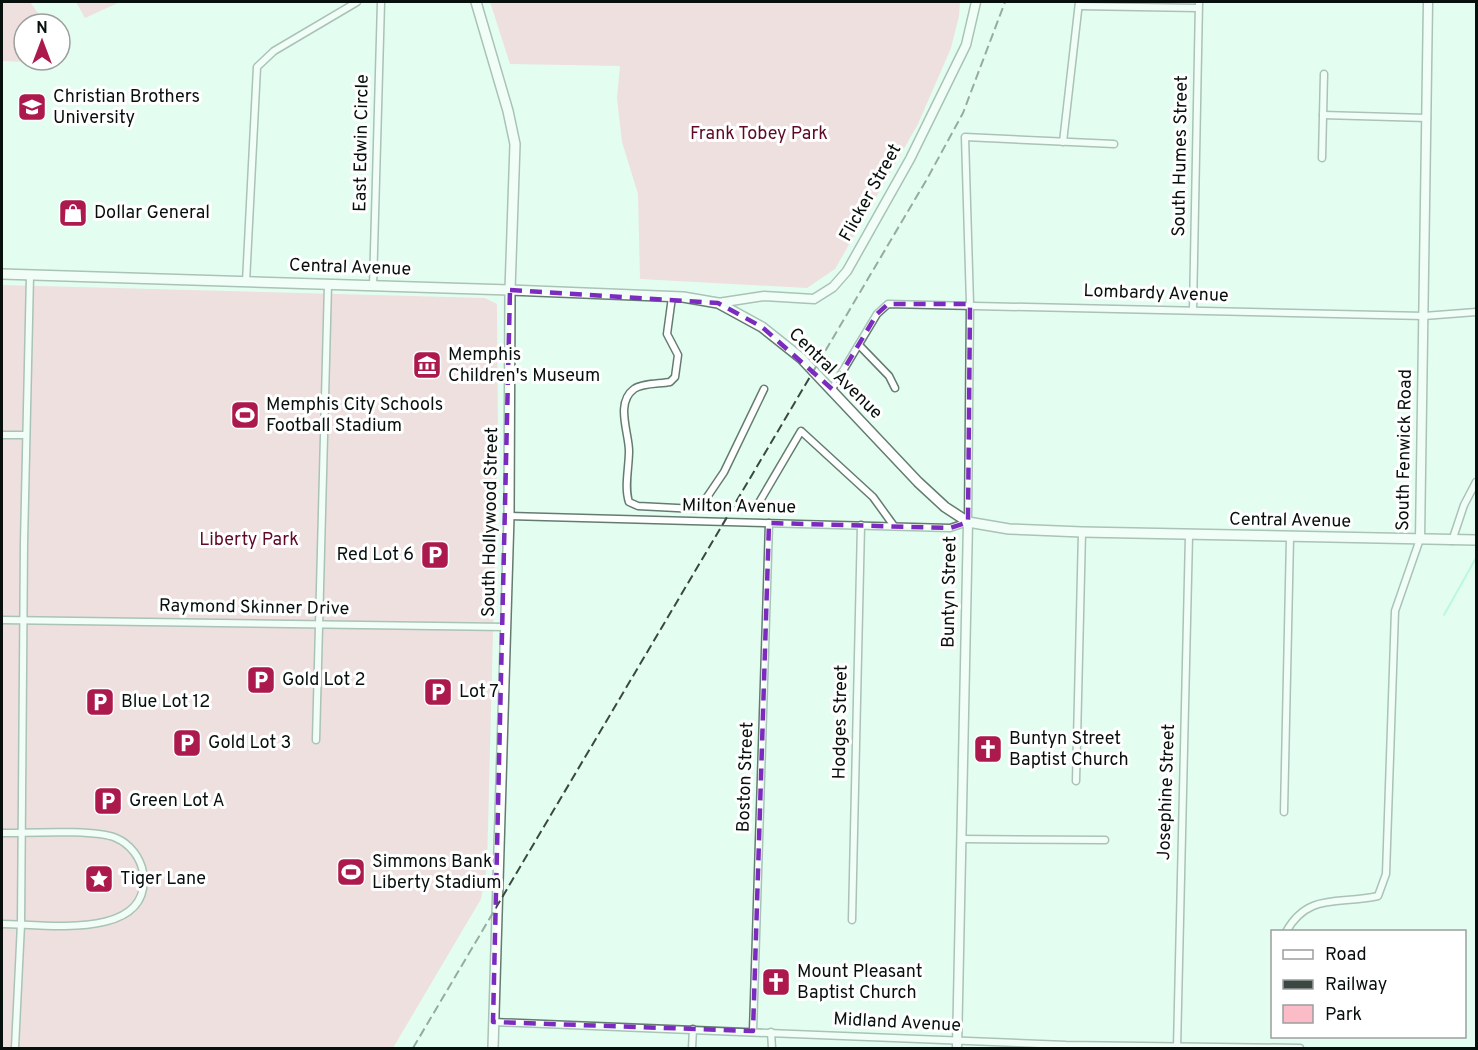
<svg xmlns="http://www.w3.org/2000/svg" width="1478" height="1050" font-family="Overpass,sans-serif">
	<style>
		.green { fill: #fbbcc7 }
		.water { fill: #8df2c4 }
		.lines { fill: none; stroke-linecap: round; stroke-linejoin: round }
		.stream { stroke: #8df2c4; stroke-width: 2 }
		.minor-casing { stroke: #647c70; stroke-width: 9 }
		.tertiary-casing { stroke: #647c70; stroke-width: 11 }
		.secondary-casing { stroke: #647c70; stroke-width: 12 }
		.minor { stroke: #fff; stroke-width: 6 }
		.tertiary { stroke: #fff; stroke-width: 8 }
		.secondary { stroke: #fff; stroke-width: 9 }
		.rail { stroke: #3a4841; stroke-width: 2; stroke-dasharray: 9 4.5; stroke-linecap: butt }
		.marked { fill: none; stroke: #7b2cbf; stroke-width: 4.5; stroke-dasharray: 12 8; stroke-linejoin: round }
		.labels { text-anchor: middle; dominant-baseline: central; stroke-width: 6; stroke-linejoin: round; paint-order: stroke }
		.poi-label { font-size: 18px; fill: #07100c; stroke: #fff; text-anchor: start }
		.park-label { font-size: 18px; fill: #5e0927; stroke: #fff }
		.street-label { font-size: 18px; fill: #07100c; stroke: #fff }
	</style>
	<rect width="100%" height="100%" fill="#e3fef0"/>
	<g class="green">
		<polygon points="2,2 30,2 46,24 24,24 24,60 51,60 51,63 2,61"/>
		<polygon points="76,2 120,2 85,18"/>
		<polygon points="490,2 960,2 959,16 951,48 918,124 835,269 807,288 640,279 638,194 622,142 617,98 620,66 510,64"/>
		<polygon points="2,285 485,298 497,304 498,436 487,867 481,899 393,1048 2,1048"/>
	</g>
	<circle class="water" cx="98" cy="878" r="9"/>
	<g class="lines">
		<polyline class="stream" points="1444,615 1476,558"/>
		<g class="minor-casing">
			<g id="minor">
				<polyline points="1079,6 1198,8"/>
				<polyline points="1323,115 1427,118"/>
				<polyline points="1063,142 1079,2"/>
				<polyline points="1322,158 1324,74"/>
				<polyline points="246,282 257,67 274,51 357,2"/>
				<polyline points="373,286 381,2"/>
				<path d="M672,297L667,334L678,355L675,377L670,382C660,384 642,383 634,389C615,403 629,433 629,451C629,468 624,487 629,502L638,506L696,509L701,506L724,472L764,389"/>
				<polyline points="1193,310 1199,2"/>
				<polyline points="859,345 889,376 895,388"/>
				<polyline points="832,389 877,314 888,304 1424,316 1476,312"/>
				<polyline points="2,435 26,435"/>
				<polyline points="757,506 801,431 873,497 894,526"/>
				<polyline points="509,516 950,528 968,522 970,304 965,137 1114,144"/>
				<polyline points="1452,541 1464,505 1476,482"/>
				<polyline points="2,620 506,627"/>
				<polyline points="316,740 328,284"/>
				<polyline points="1076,781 1082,532"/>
				<polyline points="1284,812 1290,538"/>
				<path d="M2,833C27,833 95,829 116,838C130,844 140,857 143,872C153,942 43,924 2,924"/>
				<polyline points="962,839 1105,840"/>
				<polyline points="852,920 861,525"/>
				<path d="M1286,932C1308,892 1339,905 1378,896L1386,874L1395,611L1420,539"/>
				<polyline points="493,1022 1066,1045 1300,1048"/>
				<polyline points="753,1031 769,523"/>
				<polyline points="771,1032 772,1048"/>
				<polyline points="15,1048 21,924 24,543 30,275"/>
				<polyline points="692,1048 693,1029"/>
				<polyline points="1177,1048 1189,535"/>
			</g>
		</g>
		<g class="tertiary-casing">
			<g id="tertiary">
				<polyline points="718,303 764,296 814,299 833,287 847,271 910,159 966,45 976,2"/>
				<polyline points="1420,539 1428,2"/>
				<polyline points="957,1048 968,522"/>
			</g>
		</g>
		<g class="secondary-casing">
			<g id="secondary">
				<polyline points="476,2 508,111 515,144 510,290 509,516 493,1048"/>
				<polyline points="2,274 510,290 683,297 718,303 762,327 801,358 918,482 945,507 968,522 1009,529 1082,532 1476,540"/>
			</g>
		</g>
		<use href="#minor" class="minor"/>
		<use href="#tertiary" class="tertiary"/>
		<use href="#secondary" class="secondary"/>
		<polyline class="rail" points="413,1048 927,179 963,113 1005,2"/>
	</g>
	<path d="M0 0H1478V1050H0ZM510,290L718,303L762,327L832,389L877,314L888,304H970L968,522L950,528L769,523L753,1031L493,1022Z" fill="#e3fef0" fill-opacity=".55" fill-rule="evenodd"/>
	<path class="marked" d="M510,290L718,303L762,327L832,389L877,314L888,304H970L968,522L950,528L769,523L753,1031L493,1022Z"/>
	<defs>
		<g id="university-square" transform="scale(1.5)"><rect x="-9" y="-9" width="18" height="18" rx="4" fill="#ac1a4d" stroke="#fff"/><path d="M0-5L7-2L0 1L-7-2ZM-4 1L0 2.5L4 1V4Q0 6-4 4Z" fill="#fff"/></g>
		<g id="shop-square" transform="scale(1.5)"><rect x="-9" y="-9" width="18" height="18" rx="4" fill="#ac1a4d" stroke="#fff"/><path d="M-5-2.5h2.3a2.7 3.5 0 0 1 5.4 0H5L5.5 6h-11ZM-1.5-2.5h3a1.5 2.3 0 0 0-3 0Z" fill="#fff"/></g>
		<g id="museum-square" transform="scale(1.5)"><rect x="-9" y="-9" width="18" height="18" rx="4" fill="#ac1a4d" stroke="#fff"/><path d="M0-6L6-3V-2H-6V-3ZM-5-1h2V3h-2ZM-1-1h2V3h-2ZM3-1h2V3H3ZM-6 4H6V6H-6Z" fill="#fff"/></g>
		<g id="stadium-square" transform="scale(1.5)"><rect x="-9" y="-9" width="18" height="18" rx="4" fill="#ac1a4d" stroke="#fff"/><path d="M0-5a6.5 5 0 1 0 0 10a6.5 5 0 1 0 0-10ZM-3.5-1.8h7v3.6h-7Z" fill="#fff"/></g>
		<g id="parking-square" transform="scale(1.5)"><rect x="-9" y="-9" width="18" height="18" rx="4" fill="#ac1a4d" stroke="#fff"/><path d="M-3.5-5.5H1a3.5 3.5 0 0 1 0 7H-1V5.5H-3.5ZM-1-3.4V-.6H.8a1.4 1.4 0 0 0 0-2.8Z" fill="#fff"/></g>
		<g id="church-square" transform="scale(1.5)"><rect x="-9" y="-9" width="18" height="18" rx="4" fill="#ac1a4d" stroke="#fff"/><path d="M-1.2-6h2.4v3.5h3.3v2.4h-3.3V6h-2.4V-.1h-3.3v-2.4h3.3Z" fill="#fff"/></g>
		<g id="sight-square" transform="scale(1.5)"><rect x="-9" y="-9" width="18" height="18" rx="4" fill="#ac1a4d" stroke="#fff"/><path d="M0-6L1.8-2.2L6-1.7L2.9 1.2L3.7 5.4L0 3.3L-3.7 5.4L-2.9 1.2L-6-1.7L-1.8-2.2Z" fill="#fff"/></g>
	</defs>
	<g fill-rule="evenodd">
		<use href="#university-square" x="32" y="107"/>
		<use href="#shop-square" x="73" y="213"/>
		<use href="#museum-square" x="427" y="365"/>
		<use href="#stadium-square" x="245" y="415"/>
		<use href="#parking-square" x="435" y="555"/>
		<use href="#parking-square" x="261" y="680"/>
		<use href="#parking-square" x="438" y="692"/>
		<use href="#parking-square" x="100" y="702"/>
		<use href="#parking-square" x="187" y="743"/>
		<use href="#church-square" x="988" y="749"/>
		<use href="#parking-square" x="108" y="801"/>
		<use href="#stadium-square" x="351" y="872"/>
		<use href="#sight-square" x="99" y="879"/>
		<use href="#church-square" x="776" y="982"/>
	</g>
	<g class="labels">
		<g class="poi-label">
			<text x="53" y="97">Christian Brothers<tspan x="53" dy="21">University</tspan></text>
			<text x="94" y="213">Dollar General</text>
			<text x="448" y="355">Memphis<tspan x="448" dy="21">Children's Museum</tspan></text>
			<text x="266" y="405">Memphis City Schools<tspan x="266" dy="21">Football Stadium</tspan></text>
			<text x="414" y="555" text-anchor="end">Red Lot 6</text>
			<text x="282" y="680">Gold Lot 2</text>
			<text x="459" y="692">Lot 7</text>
			<text x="121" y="702">Blue Lot 12</text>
			<text x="1009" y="739">Buntyn Street<tspan x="1009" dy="21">Baptist Church</tspan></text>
			<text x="208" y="743">Gold Lot 3</text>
			<text x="129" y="801">Green Lot A</text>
			<text x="372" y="862">Simmons Bank<tspan x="372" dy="21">Liberty Stadium</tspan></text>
			<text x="120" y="879">Tiger Lane</text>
			<text x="797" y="972">Mount Pleasant<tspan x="797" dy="21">Baptist Church</tspan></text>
		</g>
		<g class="park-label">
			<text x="759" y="134">Frank Tobey Park</text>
			<text x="249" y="540">Liberty Park</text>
		</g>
		<g class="street-label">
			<text transform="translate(362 143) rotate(-89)">East Edwin Circle</text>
			<text transform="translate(1181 156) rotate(-89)">South Humes Street</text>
			<text transform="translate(871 193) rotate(-61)">Flicker Street</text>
			<text transform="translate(350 268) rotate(2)">Central Avenue</text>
			<text transform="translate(1156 294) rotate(2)">Lombardy Avenue</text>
			<text transform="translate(835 374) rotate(44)">Central Avenue</text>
			<text transform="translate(1405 450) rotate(-89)">South Fenwick Road</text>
			<text transform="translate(739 507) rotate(1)">Milton Avenue</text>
			<text transform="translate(1290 521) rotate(1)">Central Avenue</text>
			<text transform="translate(491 522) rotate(-89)">South Hollywood Street</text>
			<text transform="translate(950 592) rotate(-89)">Buntyn Street</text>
			<text transform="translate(254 608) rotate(1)">Raymond Skinner Drive</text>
			<text transform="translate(841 722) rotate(-89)">Hodges Street</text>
			<text transform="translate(746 777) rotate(-88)">Boston Street</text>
			<text transform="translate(1167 792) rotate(-88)">Josephine Street</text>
			<text transform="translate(897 1023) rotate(3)">Midland Avenue</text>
		</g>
	</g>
	<rect width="1478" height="1050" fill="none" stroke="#07100c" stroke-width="6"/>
	<rect x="1271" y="930" width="195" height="108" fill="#ffffff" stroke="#9c9f9e" stroke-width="1.5"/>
	<rect x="1283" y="950" width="30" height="9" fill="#ffffff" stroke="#9c9f9e" stroke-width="1.5"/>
	<text x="1325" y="960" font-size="18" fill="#07100c">Road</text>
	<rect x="1283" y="980" width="30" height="9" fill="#3a4841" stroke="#9c9f9e" stroke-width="1.5"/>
	<text x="1325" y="990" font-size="18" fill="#07100c">Railway</text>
	<rect x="1283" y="1005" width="30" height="18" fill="#fbbcc7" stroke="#9c9f9e" stroke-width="1.5"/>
	<text x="1325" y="1020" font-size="18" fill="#07100c">Park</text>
	<g transform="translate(42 42)"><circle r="28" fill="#ffffff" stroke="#9c9f9e" stroke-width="1.5"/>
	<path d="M0-4.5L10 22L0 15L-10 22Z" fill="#ac1a4d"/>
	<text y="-9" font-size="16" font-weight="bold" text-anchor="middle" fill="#07100c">N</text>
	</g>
</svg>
